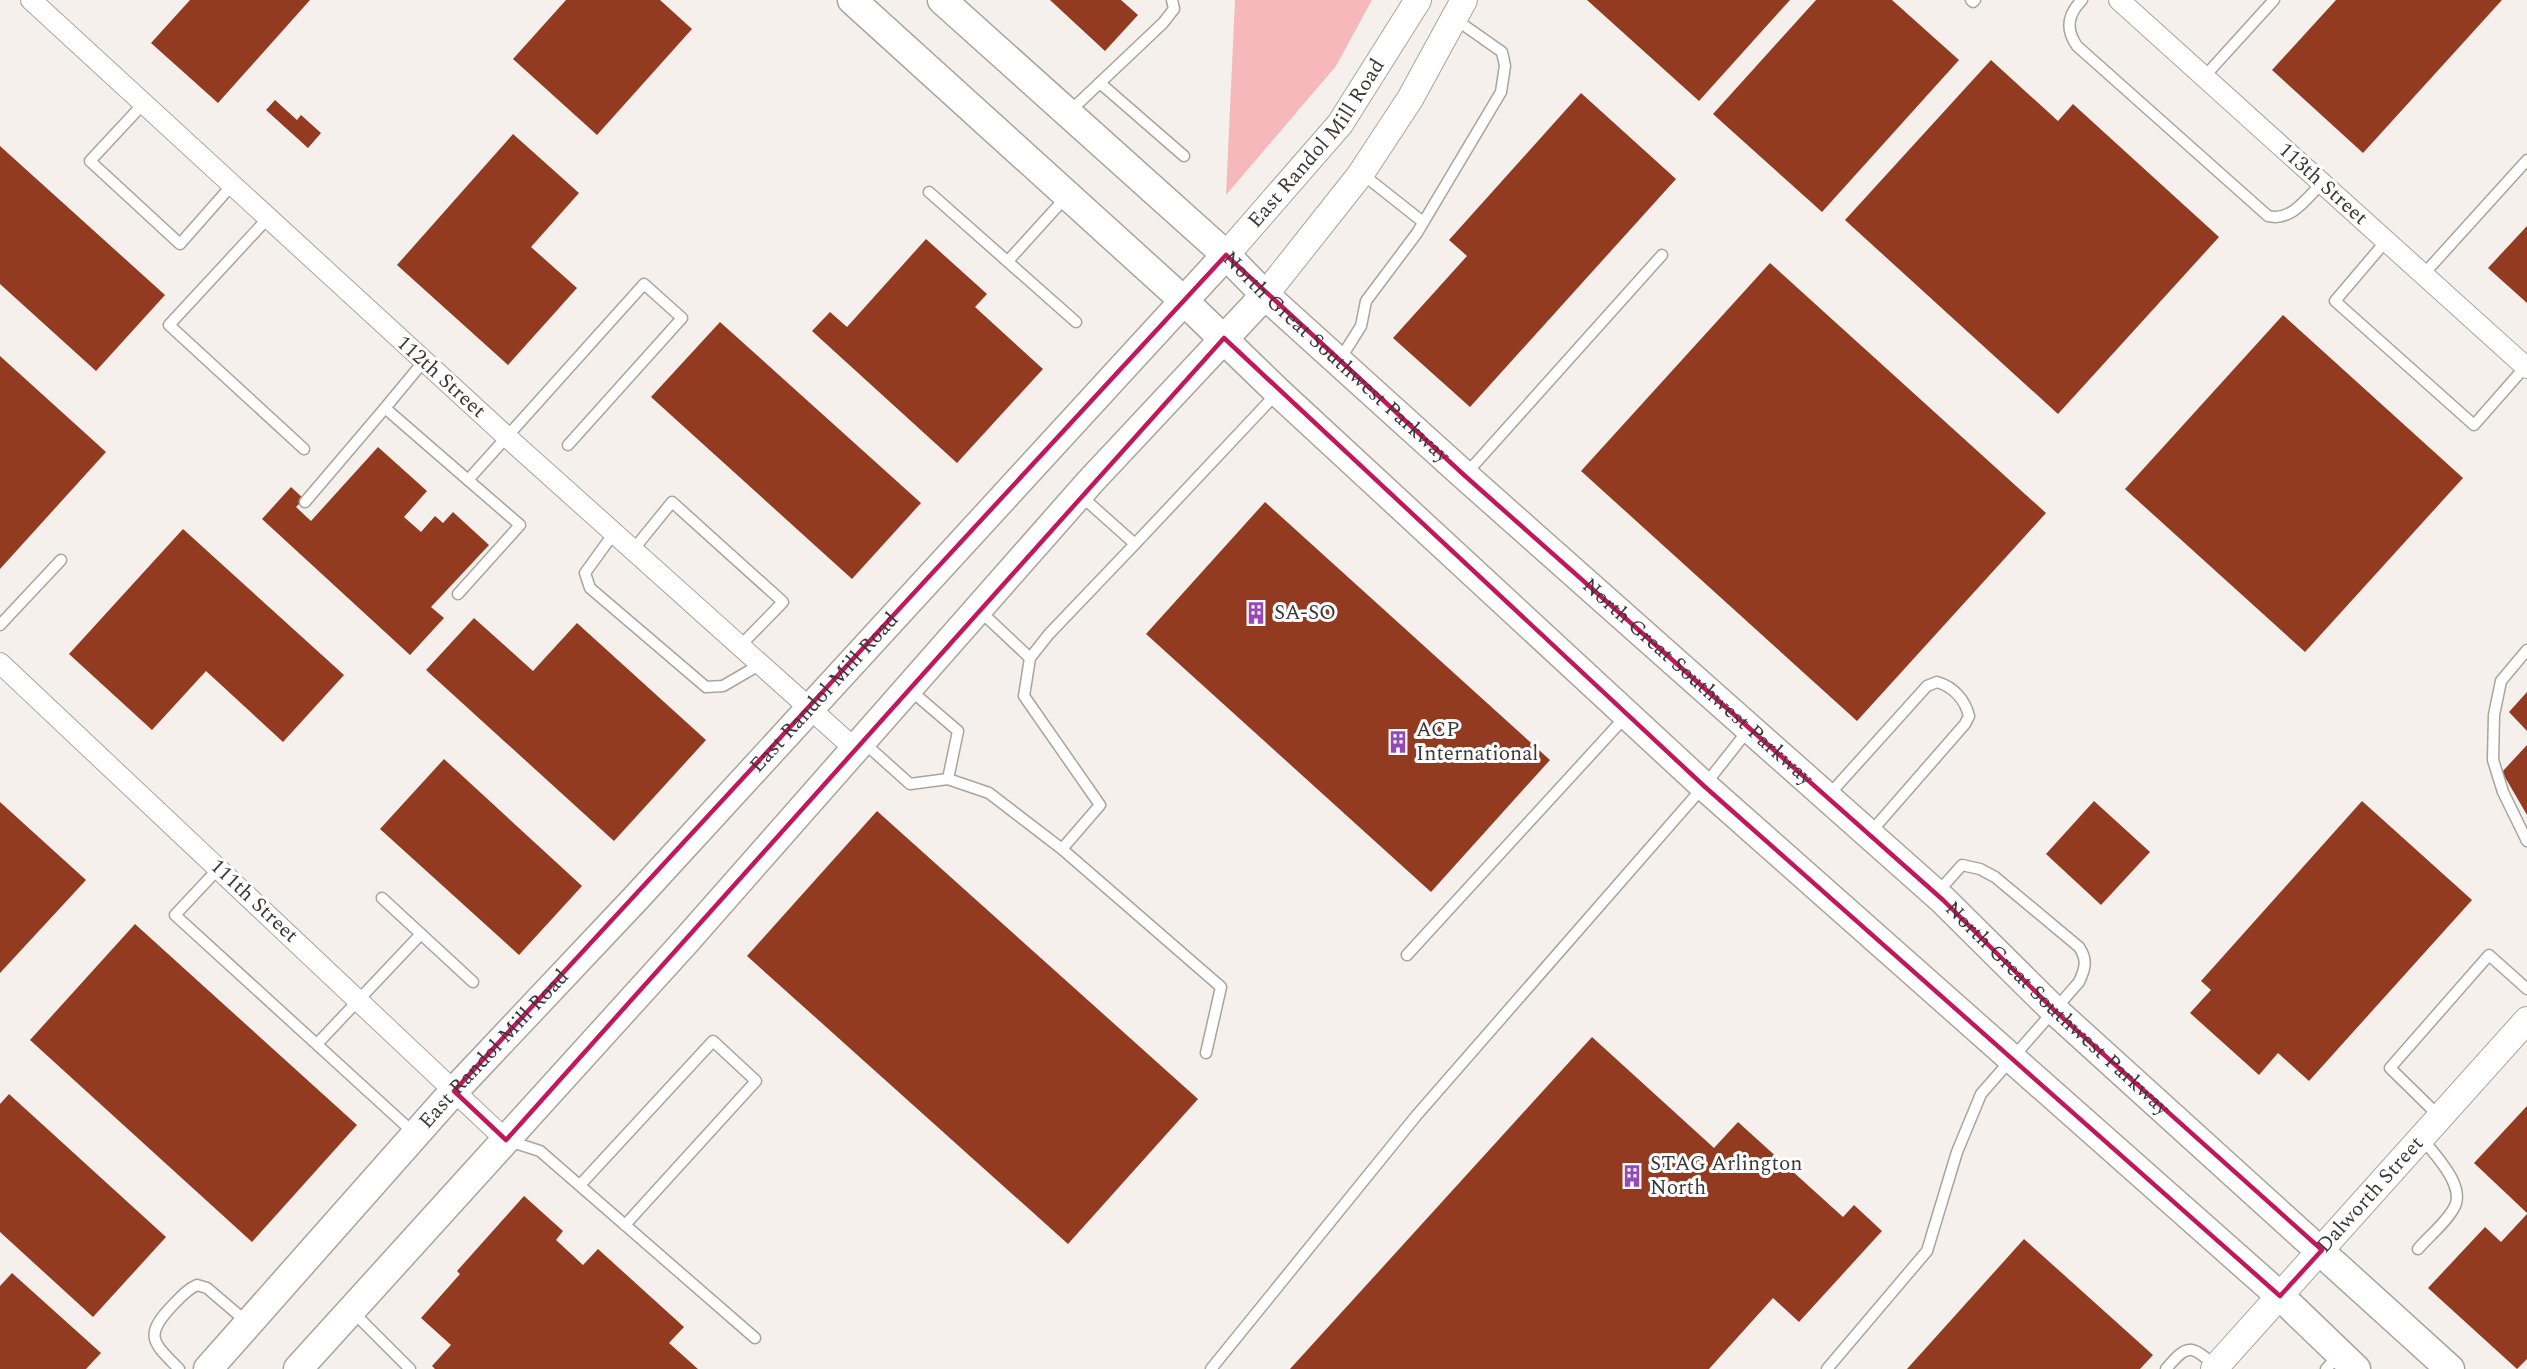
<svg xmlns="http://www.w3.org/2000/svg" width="2527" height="1369" font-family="Spectral,serif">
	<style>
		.green { fill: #f7b8bb }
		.building { fill: #933b21 }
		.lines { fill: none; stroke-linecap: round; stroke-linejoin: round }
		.service-casing { stroke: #aaa49f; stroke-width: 13 }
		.minor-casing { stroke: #aaa49f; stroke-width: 22 }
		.tertiary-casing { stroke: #aaa49f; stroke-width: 28 }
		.secondary-casing { stroke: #aaa49f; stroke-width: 31 }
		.service { stroke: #fff; stroke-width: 10 }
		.minor { stroke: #fff; stroke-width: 20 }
		.tertiary { stroke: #fff; stroke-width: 26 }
		.secondary { stroke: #fff; stroke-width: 28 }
		.marked { fill: none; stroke: #c2185b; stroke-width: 4.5; stroke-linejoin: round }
		.labels { text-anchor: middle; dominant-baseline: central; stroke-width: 6; stroke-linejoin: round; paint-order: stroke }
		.street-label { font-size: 21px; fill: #3b3937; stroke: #fff }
		.poi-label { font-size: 21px; fill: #3b3937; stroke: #fff; text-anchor: start }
	</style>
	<rect width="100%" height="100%" fill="#f6f0ec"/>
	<polygon class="green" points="1235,0 1372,0 1336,66 1226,195"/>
	<g class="building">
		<polygon points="190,0 310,0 218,103 151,43"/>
		<polygon points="566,0 660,0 692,29 597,135 513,59"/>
		<polygon points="1050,0 1121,0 1138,15 1105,51"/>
		<polygon points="1587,0 1790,0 1699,101"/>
		<polygon points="1816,0 1892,0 1959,60 1822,212 1713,114"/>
		<polygon points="2336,0 2502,0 2363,153 2272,70"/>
		<polygon points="1991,60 2058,121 2073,104 2219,237 2058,414 1845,220"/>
		<polygon points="1581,93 1676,179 1470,407 1393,338 1467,256 1449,240"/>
		<polygon points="275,100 297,120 301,115 321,133 308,148 266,110"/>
		<polygon points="513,134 579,193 531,247 577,288 508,365 397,265"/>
		<polygon points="0,146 165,295 96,371 0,284"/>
		<polygon points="2527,226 2527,303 2488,268"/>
		<polygon points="926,239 987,294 975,307 1043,369 957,463 812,331 830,312 847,327"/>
		<polygon points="1770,263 2046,513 1857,721 1581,471"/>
		<polygon points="2283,315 2463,478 2305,652 2125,489"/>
		<polygon points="720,322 921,503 852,579 651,397"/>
		<polygon points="0,356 106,452 0,569"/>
		<polygon points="378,447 427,491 404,517 421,532 435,516 443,523 453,512 489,545 431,607 444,618 410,655 262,519 291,487 304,499 296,507 311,521"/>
		<polygon points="1265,502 1550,760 1431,892 1146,634"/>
		<polygon points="183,529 344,675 283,742 206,671 152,730 69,654"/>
		<polygon points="474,618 533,671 577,623 706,740 614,841 426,670"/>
		<polygon points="2527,692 2527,731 2509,712"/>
		<polygon points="2527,745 2527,815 2502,772"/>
		<polygon points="444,759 582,886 519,955 380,829"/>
		<polygon points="2094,801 2150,852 2101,905 2046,854"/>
		<polygon points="2362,801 2472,900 2309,1081 2278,1053 2259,1075 2190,1013 2211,990 2201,981"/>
		<polygon points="0,802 86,880 0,973"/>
		<polygon points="877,811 1198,1099 1068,1244 747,956"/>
		<polygon points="135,924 357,1125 252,1242 30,1040"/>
		<polygon points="1592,1037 1714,1148 1738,1122 1843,1217 1854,1205 1882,1231 1799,1322 1773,1298 1709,1369 1290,1369"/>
		<polygon points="9,1094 166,1237 93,1317 0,1232 0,1104"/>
		<polygon points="2527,1106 2527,1213 2474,1163"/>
		<polygon points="524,1196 563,1231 556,1240 583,1265 598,1249 684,1327 669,1343 698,1369 435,1369 432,1366 451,1345 421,1318 460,1274 457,1271"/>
		<polygon points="2527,1214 2527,1359 2517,1369 2428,1288 2485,1227 2501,1242"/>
		<polygon points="2024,1239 2153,1355 2140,1369 1907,1369"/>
		<polygon points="12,1273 101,1353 86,1369 0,1369 0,1286"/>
	</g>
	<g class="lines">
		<g class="service-casing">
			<g id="service">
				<polyline points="1971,0 1973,2 1975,0"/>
				<path d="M2082,0C2068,14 2065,29 2077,46L2268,216C2291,222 2307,198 2322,183"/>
				<polyline points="2204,77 2274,0"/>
				<polyline points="1100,83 1184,156"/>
				<polyline points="144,103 90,161 180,244 232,185"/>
				<polyline points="1068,113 1163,23 1174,9 1172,0"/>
				<polyline points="1361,173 1423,222"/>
				<polyline points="929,192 1076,322"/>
				<polyline points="268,218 169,325 304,449"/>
				<polyline points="2386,241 2335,301 2474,425 2525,367"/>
				<polyline points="1008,261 1066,197"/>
				<polyline points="2423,275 2527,160"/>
				<polyline points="424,361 385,408 468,480"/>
				<polyline points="1339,361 1361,326 1366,301 1417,233 1501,92 1505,66 1502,52 1455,19"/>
				<polyline points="1465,475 1662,255"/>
				<polyline points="1080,495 1135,544 1278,392"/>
				<polyline points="305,502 385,408"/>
				<polyline points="614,533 585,573 590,588 706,687 723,686 761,664"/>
				<polyline points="633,550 672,502 783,602 740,646"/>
				<polyline points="458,594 520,525 468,480 644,284 682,318 568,445"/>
				<polyline points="979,610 1030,658"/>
				<polyline points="0,625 61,560"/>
				<polyline points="2527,650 2501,681 2494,715 2493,760 2503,792 2527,841"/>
				<polyline points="909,689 958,731 948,779"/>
				<polyline points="862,741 910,784 948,779 989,793 1062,849 1221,987 1206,1053"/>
				<path d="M1827,797L1927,686L1937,682C1954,687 1965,700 1969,716L1965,724L1869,834"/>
				<polyline points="1062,849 1100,805 1024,696 1030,658 1049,634 1135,544"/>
				<polyline points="219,868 175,915 415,1134"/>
				<polyline points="421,934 473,982"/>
				<polyline points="1407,955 1627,715"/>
				<polyline points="317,1044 421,934 382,898"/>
				<polyline points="2439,1116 2390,1068 2489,955 2527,989"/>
				<polyline points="509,1141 540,1151 755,1338"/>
				<polyline points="580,1185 713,1041 756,1081 625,1225"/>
				<path d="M2418,1249C2429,1236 2448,1221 2455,1206C2465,1184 2433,1153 2421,1137"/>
				<polyline points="352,1311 410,1369"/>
				<path d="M179,1369C154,1343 143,1337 171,1307C180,1298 186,1290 197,1285L207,1288L248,1323"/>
				<polyline points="1211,1369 1416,1116 1704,786 1749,729"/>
				<path d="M1827,1369L1927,1251L1957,1152L1981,1094L2079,982C2085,969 2088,960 2079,947L1995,877L1980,869L1962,865L1937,893"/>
				<path d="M2166,1369C2188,1343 2190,1345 2216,1366"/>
				<polyline points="2326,1369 2340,1354"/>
			</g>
		</g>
		<g class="minor-casing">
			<g id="minor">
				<polyline points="31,0 507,437 855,749"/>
				<polyline points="2119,0 2527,368"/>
				<polyline points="0,663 506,1140"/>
			</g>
		</g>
		<g class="tertiary-casing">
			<g id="tertiary">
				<path id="s1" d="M1226,255L1340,124L1418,0"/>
				<polyline points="1265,295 1360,175 1410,99 1464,0"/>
				<path id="s2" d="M2214,1369L2527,1020"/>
			</g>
		</g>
		<g class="secondary-casing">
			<g id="secondary">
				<polyline points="852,0 1184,301 1278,392 1704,786 2280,1296 2356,1369"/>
				<path id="s3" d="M942,0L1226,255L1265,295L1464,475L1943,900L2054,1010L2450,1369"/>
				<path id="s4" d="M208,1369L454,1091L637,897L1226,255"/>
				<polyline points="298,1369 686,941 1090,482 1265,295"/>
			</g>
		</g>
		<use href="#service" class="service"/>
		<use href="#minor" class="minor"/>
		<use href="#tertiary" class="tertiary"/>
		<use href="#secondary" class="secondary"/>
	</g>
	<path class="marked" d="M1226,255L1464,475L1943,900L2054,1010L2322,1250L2280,1296L1704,786L1224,338L506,1140L454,1091Z"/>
	<defs>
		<g id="building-bare" transform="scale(1.8)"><path d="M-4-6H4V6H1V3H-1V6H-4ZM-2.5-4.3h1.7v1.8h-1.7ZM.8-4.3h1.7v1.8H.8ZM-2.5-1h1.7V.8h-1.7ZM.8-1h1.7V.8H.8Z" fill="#9648b9" stroke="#fff" stroke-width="2.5" paint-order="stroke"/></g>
	</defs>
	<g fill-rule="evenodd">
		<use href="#building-bare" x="1256" y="613"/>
		<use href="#building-bare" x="1398" y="742"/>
		<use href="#building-bare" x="1632" y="1176"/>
	</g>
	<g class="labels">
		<g class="street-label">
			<text stroke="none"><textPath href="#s1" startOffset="144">East Randol Mill Road</textPath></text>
			<text transform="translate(2323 184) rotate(42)">113th Street</text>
			<text stroke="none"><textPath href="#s3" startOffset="532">North Great Southwest Parkway</textPath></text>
			<text transform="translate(441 377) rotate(42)">112th Street</text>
			<text stroke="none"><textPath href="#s3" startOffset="1018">North Great Southwest Parkway</textPath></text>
			<text stroke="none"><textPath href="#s4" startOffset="915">East Randol Mill Road</textPath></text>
			<text transform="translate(254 901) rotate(43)">111th Street</text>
			<text stroke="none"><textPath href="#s3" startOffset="1504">North Great Southwest Parkway</textPath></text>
			<text stroke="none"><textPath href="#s4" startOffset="429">East Randol Mill Road</textPath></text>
			<text stroke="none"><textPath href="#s2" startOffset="234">Dalworth Street</textPath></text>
		</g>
		<g class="poi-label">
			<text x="1274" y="613">SA-SO</text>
			<text x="1416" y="730">ACP<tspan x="1416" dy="24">International</tspan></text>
			<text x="1650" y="1164">STAG Arlington<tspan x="1650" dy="24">North</tspan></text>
		</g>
	</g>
</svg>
